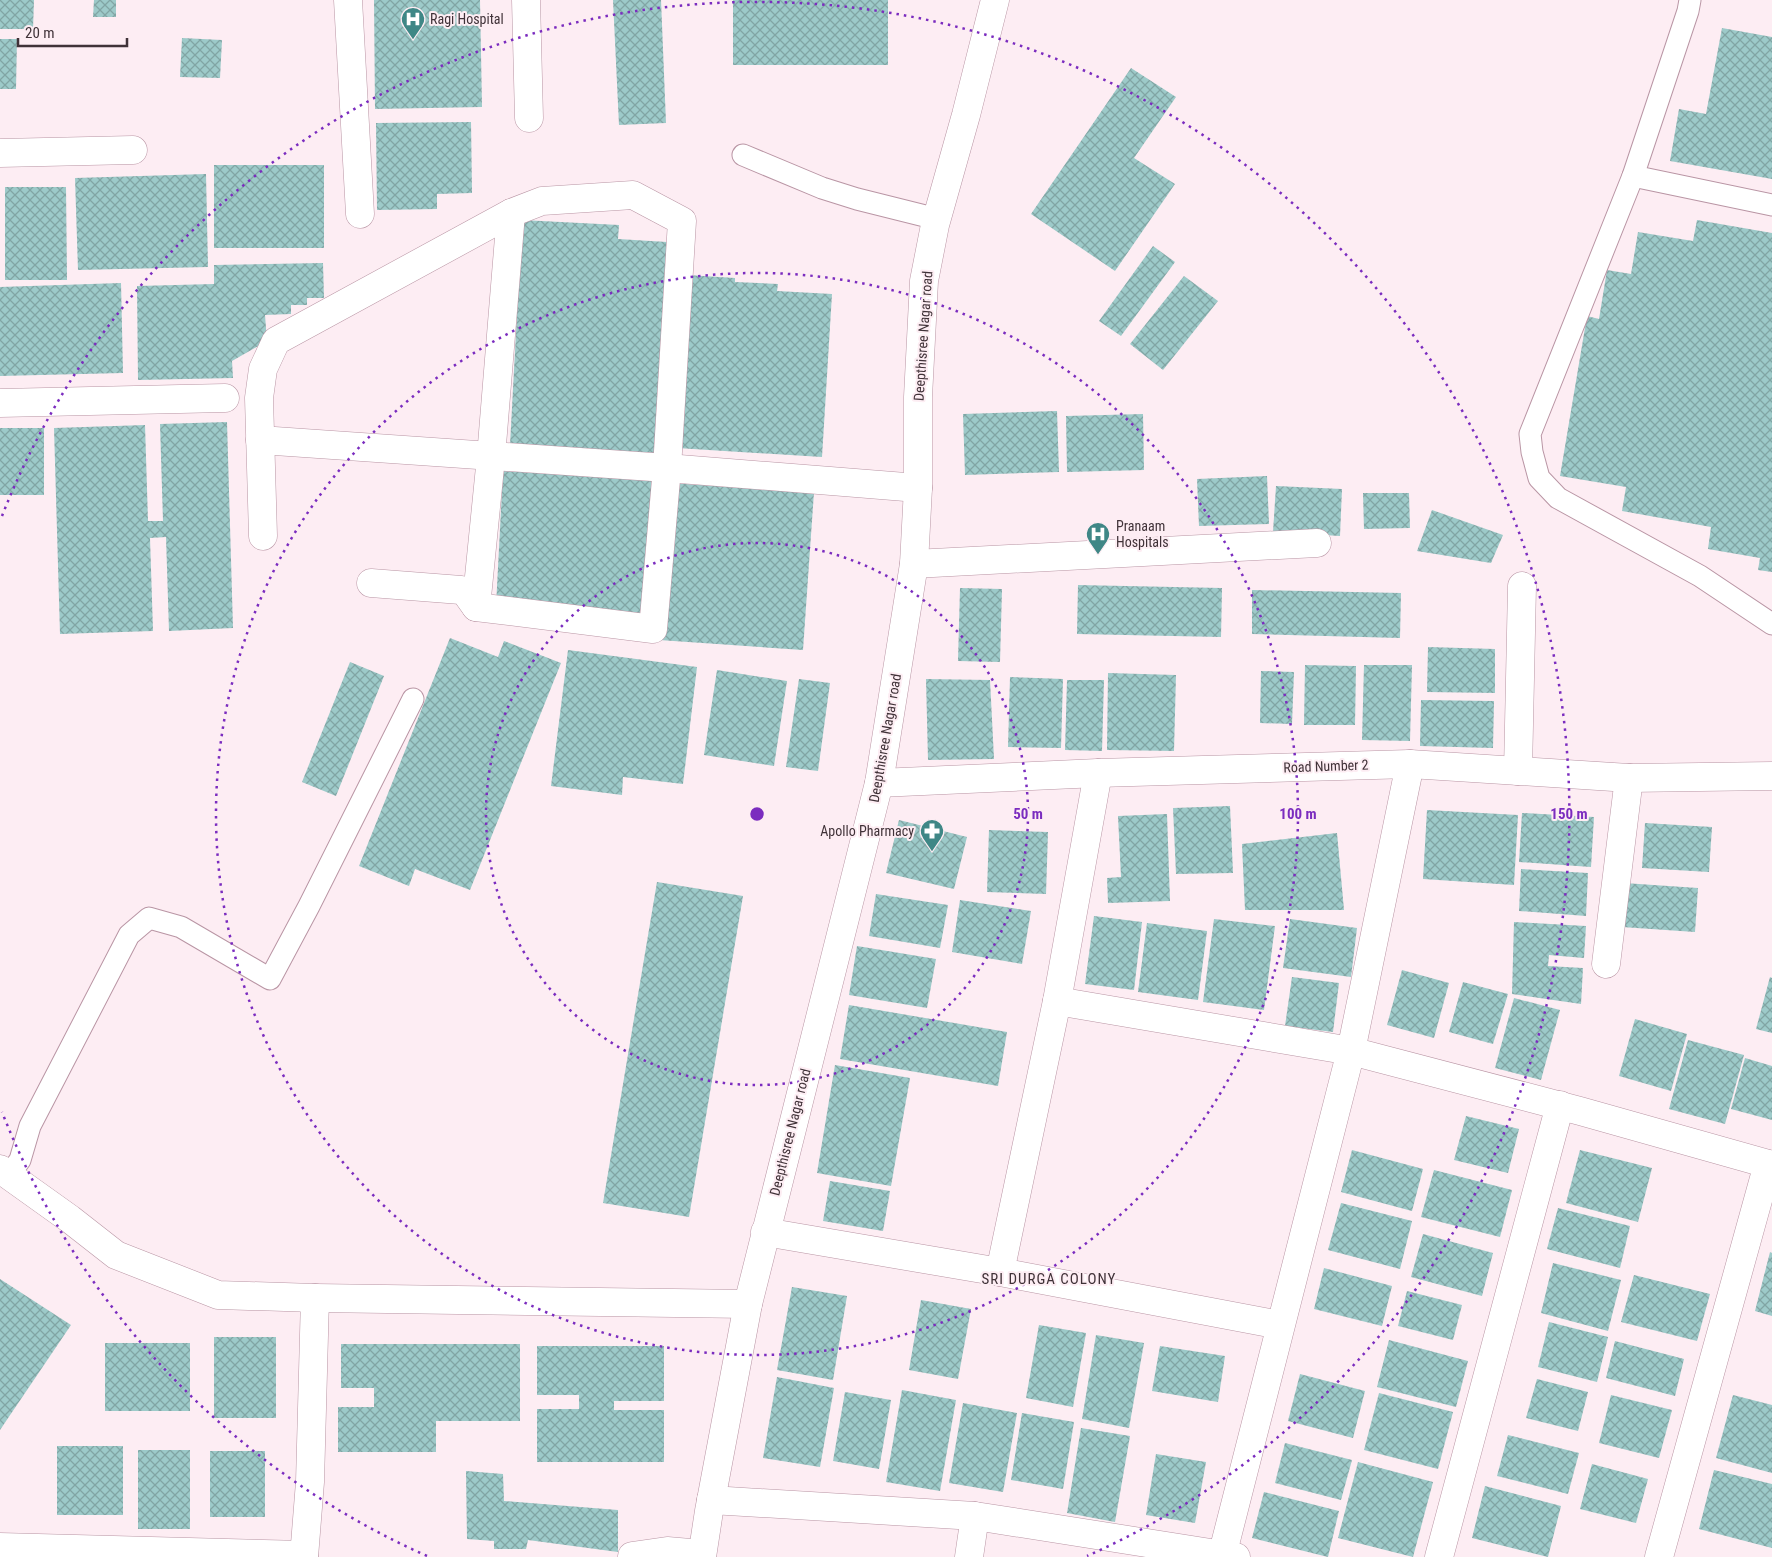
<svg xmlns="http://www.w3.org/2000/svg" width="1772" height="1557" font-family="'Roboto Condensed',sans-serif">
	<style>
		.building { fill: url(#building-cross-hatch) }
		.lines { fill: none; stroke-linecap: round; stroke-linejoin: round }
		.service-casing { stroke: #b995a4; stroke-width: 23 }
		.minor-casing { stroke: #b995a4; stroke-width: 29 }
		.tertiary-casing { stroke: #b995a4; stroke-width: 29 }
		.service { stroke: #fff; stroke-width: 21 }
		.minor { stroke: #fff; stroke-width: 28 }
		.tertiary { stroke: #fff; stroke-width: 28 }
		.ring { fill: none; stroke: #7b2cbf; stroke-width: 2.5; stroke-dasharray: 2.5 5 }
		.labels { text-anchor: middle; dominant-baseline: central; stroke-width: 4; stroke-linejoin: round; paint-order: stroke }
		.poi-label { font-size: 14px; fill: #403238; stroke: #fdedf3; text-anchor: start }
		.street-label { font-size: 14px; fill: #403238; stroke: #fdedf3 }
		.neighbourhood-label { font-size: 15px; letter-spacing: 1px; fill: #403238; stroke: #fdedf3 }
		.centre { fill: #7b2cbf; stroke: #fdedf3; stroke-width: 2.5 }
		.ring-label { font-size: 15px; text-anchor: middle; font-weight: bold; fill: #7b2cbf; stroke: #fdedf3; stroke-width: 4; stroke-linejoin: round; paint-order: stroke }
	</style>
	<defs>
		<pattern id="building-cross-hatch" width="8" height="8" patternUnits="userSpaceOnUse" patternTransform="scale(1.25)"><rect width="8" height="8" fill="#9dcac9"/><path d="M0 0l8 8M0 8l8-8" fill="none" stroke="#81a5a4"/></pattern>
	</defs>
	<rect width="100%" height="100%" fill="#fdedf3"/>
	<g class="building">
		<polygon points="0,0 34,0 33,29 0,29"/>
		<polygon points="94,0 116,0 116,17 93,17"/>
		<polygon points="374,0 480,0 482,107 375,109"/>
		<polygon points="613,0 661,0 666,123 619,125"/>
		<rect x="733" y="0" width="155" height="65"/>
		<polygon points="1722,28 1772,37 1772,179 1670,161 1679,109 1706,114"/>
		<polygon points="182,38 222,40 220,78 180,77"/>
		<polygon points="0,39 17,39 16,89 0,89"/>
		<polygon points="1131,68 1176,97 1134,158 1175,184 1115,271 1031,214"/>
		<polygon points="471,122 472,193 437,194 437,209 377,210 376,123"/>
		<rect x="214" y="165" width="110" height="83"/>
		<polygon points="206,174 208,267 78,270 75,178"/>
		<polygon points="5,187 66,187 67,280 5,280"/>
		<polygon points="522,220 619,225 618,239 667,242 656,453 510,445"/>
		<polygon points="1697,220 1772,233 1772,572 1758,570 1760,558 1708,549 1711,527 1622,511 1626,487 1560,476 1587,316 1599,319 1607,270 1631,274 1638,232 1693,241"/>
		<polygon points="1153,246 1175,262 1121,336 1099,321"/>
		<polygon points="323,263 324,298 307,298 307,305 291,305 291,314 265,315 267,341 232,361 233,378 138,380 137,286 214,284 214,265"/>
		<polygon points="687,275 735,278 735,282 778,284 777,291 832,294 822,457 677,448"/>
		<polygon points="1184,276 1218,301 1163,370 1130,344"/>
		<polygon points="121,283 123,373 0,376 0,287"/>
		<polygon points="1057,411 1059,472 965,475 963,414"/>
		<polygon points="1143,414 1144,470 1067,472 1066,416"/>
		<polygon points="227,422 233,628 169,631 166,537 150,538 153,631 60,634 54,428 145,425 148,521 163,521 160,424"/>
		<rect x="0" y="428" width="44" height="67"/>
		<polygon points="503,471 652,480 644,614 496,606"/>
		<polygon points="1267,476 1269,524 1199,526 1197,479"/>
		<polygon points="669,483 814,492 803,650 659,640"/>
		<polygon points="1276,486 1342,489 1340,536 1273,532"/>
		<polygon points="1363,493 1409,493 1410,528 1364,529"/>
		<polygon points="1432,510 1503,535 1491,563 1417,551"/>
		<polygon points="1078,585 1222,588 1221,637 1077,634"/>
		<polygon points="960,588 1002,589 1000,662 958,661"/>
		<polygon points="1252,590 1401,593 1400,638 1252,634"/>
		<polygon points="450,638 498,657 504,641 561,663 470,890 415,869 409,886 359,866"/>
		<polygon points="1428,647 1495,649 1495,693 1427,692"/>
		<polygon points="568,650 697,667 683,784 623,777 622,795 551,786"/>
		<polygon points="350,662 384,676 336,796 302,782"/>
		<polygon points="1305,665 1356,666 1355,725 1304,725"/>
		<polygon points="1364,665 1412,665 1410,741 1362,740"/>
		<polygon points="717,670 787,681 774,766 704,755"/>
		<polygon points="1261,671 1294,672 1292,724 1260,723"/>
		<polygon points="1108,673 1176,675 1174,751 1107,750"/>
		<polygon points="1010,677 1063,679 1061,748 1008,747"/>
		<polygon points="799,679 830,683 818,771 786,767"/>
		<polygon points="926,679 990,680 994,759 928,760"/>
		<polygon points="1067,680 1104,680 1102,751 1065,750"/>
		<polygon points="1421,700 1494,701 1493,748 1420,746"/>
		<polygon points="1230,806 1233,873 1176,874 1173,808"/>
		<polygon points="1427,810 1518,815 1514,885 1423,879"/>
		<polygon points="1522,813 1594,817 1591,867 1519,862"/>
		<polygon points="1167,814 1170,901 1108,903 1107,878 1121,877 1118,816"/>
		<polygon points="899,820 967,837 954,889 886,873"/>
		<polygon points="1645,823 1712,827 1709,872 1642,868"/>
		<polygon points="989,830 1048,832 1046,894 987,892"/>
		<polygon points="1337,833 1344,910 1245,910 1242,844"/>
		<polygon points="1521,869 1588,873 1586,916 1519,911"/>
		<polygon points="657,882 743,896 689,1217 603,1203"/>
		<polygon points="1624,883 1698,888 1695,932 1622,927"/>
		<polygon points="876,894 948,905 940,948 869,936"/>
		<polygon points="960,900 1031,911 1022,964 952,952"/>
		<polygon points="1094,916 1142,922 1134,990 1085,984"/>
		<polygon points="1214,919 1275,926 1264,1010 1203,1002"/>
		<polygon points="1290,919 1357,928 1351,977 1283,968"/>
		<polygon points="1514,922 1586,926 1584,958 1549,955 1548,966 1583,968 1581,1004 1512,994"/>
		<polygon points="1147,923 1207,931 1198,1000 1138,992"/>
		<polygon points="857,946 936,959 927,1008 849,995"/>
		<polygon points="1402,970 1449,983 1434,1038 1387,1025"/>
		<polygon points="1292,977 1339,983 1333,1032 1285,1026"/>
		<polygon points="1770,977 1772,978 1772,1033 1756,1029"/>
		<polygon points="1463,982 1508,994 1493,1044 1449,1032"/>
		<polygon points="1514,998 1560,1010 1541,1080 1495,1068"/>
		<polygon points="849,1005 1007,1032 998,1086 840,1059"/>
		<polygon points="1635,1019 1687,1034 1671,1091 1619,1076"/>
		<polygon points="1688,1040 1744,1055 1725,1124 1669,1109"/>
		<polygon points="1745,1058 1772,1066 1772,1120 1731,1109"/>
		<polygon points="835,1065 910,1078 891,1186 817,1173"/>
		<polygon points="1466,1116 1519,1129 1508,1173 1454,1160"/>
		<polygon points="1352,1150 1423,1169 1412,1211 1341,1192"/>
		<polygon points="1580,1150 1652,1168 1638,1222 1566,1203"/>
		<polygon points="1434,1170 1512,1190 1500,1237 1421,1217"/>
		<polygon points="830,1181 890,1191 883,1231 823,1221"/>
		<polygon points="1341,1203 1412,1221 1400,1269 1328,1250"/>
		<polygon points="1558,1208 1630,1226 1620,1268 1547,1249"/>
		<polygon points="1423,1234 1493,1253 1482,1296 1411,1277"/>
		<polygon points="1770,1252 1772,1253 1772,1316 1755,1311"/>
		<polygon points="1553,1263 1621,1280 1608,1331 1541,1313"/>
		<polygon points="1324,1268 1392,1286 1382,1326 1314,1309"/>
		<polygon points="1634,1275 1710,1294 1697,1341 1621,1322"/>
		<polygon points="0,1279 71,1325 0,1430"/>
		<polygon points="792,1287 847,1296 833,1380 777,1370"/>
		<polygon points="1407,1291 1462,1305 1453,1340 1398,1326"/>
		<polygon points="921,1300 971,1309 958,1379 909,1370"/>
		<polygon points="1549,1322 1608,1337 1597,1382 1538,1367"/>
		<polygon points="1039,1325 1086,1333 1073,1407 1026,1398"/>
		<polygon points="1096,1335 1144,1343 1129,1428 1082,1419"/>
		<rect x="214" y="1337" width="62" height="81"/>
		<polygon points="1389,1340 1468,1361 1456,1407 1377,1387"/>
		<polygon points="1615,1341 1684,1359 1675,1396 1606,1378"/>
		<rect x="105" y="1343" width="85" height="68"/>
		<polygon points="341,1344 520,1344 520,1421 436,1421 436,1452 338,1452 338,1407 374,1407 374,1388 341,1388"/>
		<polygon points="537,1346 664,1346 664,1401 614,1401 614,1410 664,1410 664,1462 537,1462 537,1409 579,1409 579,1395 537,1395"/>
		<polygon points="1160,1346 1225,1356 1218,1402 1152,1391"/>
		<polygon points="1300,1374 1365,1391 1353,1438 1288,1421"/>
		<polygon points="777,1377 834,1388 820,1467 763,1458"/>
		<polygon points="1537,1379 1588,1392 1578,1431 1526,1418"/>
		<polygon points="902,1390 956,1400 940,1491 886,1482"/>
		<polygon points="845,1392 891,1400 879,1469 833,1461"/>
		<polygon points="1379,1393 1453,1412 1438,1469 1364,1450"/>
		<polygon points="1611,1395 1672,1410 1659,1458 1599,1443"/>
		<polygon points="1733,1395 1772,1405 1772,1473 1716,1458"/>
		<polygon points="963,1403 1017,1413 1003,1492 949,1483"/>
		<polygon points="1022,1413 1074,1422 1063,1489 1011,1480"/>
		<polygon points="1081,1428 1130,1436 1115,1522 1067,1513"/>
		<polygon points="1508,1435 1579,1453 1568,1494 1497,1476"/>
		<polygon points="1285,1443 1352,1460 1341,1500 1275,1483"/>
		<rect x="57" y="1446" width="66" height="69"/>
		<rect x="138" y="1450" width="52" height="79"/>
		<rect x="210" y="1451" width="55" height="66"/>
		<polygon points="1156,1454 1206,1462 1195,1523 1146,1515"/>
		<polygon points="1358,1462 1433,1482 1413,1557 1338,1538"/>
		<polygon points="1592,1464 1648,1479 1636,1523 1580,1509"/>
		<polygon points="1714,1470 1772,1484 1772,1548 1699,1529"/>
		<polygon points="466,1471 503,1474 504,1501 618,1510 618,1552 528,1540 526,1549 494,1549 494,1541 467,1539"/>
		<polygon points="1485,1486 1561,1506 1548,1557 1472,1538"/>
		<polygon points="1264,1492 1339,1511 1328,1557 1252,1538"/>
	</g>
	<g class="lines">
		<g class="service-casing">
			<g id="service">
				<polyline points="1690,0 1688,11 1633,176 1530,434 1532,452 1539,478 1558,498 1700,576 1772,624"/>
				<polyline points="743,155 822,188 857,199 937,219"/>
				<polyline points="1633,176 1772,205"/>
				<polyline points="9,1175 20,1160 30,1126 129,935 149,918 181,927 270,979 309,906 413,699"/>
			</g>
		</g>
		<g class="minor-casing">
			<g id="minor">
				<polyline points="348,0 360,214"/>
				<polyline points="526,0 529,118"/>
				<polyline points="0,153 133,150"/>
				<polyline points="0,403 225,398"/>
				<polyline points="260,440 667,468 918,488"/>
				<polyline points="263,536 259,398 263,369 276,341 511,213 542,201 633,195 682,221 667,468 653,629 476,607 466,593 461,590 371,583"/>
				<polyline points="914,564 1317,543"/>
				<polyline points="476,607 491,457 511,213"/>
				<polyline points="1518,771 1522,586"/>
				<polyline points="879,783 1098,773 1410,764 1629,778 1772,776"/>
				<polyline points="1606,964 1629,778"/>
				<polyline points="1057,1001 1098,773"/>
				<polyline points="0,1169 70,1219 116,1255 218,1295 315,1298 748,1304"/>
				<polyline points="765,1232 1000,1272 1280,1325"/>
				<polyline points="1000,1272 1057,1001 1351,1051 1580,1111 1772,1165"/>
				<polyline points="711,1500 975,1516 1236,1557"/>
				<polyline points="0,1547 304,1555"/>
				<polyline points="632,1556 667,1551 702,1554"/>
				<polyline points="1222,1556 1351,1051 1410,764"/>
				<polyline points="304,1557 310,1482 315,1298"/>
				<polyline points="969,1557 975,1516"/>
				<polyline points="1439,1557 1560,1105"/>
				<polyline points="1659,1557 1768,1164"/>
			</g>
		</g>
		<g class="tertiary-casing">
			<polyline id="tertiary" points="702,1557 709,1511 748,1304 879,783 914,564 918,488 918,397 924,281 935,225 966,115 995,0"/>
		</g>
		<use href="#service" class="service"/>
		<use href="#minor" class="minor"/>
		<use href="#tertiary" class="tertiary"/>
	</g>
	<g class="ring">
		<circle cx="757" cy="814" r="271"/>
		<circle cx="757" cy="814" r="541"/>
		<path d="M427 1556A812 812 0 0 1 2 1112M2 516A812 812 0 1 1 1087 1556"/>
	</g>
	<defs>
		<g id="hospital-pin" transform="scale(1.25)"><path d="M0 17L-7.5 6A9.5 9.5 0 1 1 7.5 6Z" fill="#3f8786" stroke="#fdedf3"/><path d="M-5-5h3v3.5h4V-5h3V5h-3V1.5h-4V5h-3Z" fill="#fff"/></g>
		<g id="pharmacy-pin" transform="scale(1.25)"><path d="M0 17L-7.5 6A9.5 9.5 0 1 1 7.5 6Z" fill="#3f8786" stroke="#fdedf3"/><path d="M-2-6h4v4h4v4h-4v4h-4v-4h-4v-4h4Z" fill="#fff"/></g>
	</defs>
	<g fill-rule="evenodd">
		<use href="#hospital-pin" x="413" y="19"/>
		<use href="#hospital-pin" x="1098" y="534"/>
		<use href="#pharmacy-pin" x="932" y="831"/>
	</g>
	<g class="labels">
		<g class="poi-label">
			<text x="430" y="19">Ragi Hospital</text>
			<text x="1116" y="526">Pranaam<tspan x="1116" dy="16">Hospitals</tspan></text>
			<text x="914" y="831" text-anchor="end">Apollo Pharmacy</text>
		</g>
		<g class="street-label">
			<text transform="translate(923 336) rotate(-86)">Deepthisree Nagar road</text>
			<text transform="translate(885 738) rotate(-80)">Deepthisree Nagar road</text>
			<text transform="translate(1326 766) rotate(-2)">Road Number 2</text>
			<text transform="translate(790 1132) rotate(-76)">Deepthisree Nagar road</text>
		</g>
		<g class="neighbourhood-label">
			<text x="1049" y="1279">SRI DURGA COLONY</text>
		</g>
	</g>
	<circle cx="757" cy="814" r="8" class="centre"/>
	<g class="ring-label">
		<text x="1028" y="819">50 m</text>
		<text x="1298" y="819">100 m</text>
		<text x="1569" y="819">150 m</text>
	</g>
	<path d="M18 38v8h109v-8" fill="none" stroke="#403238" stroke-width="2.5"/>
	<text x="25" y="38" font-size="15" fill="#403238" stroke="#fdedf3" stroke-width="4" paint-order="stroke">20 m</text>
</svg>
